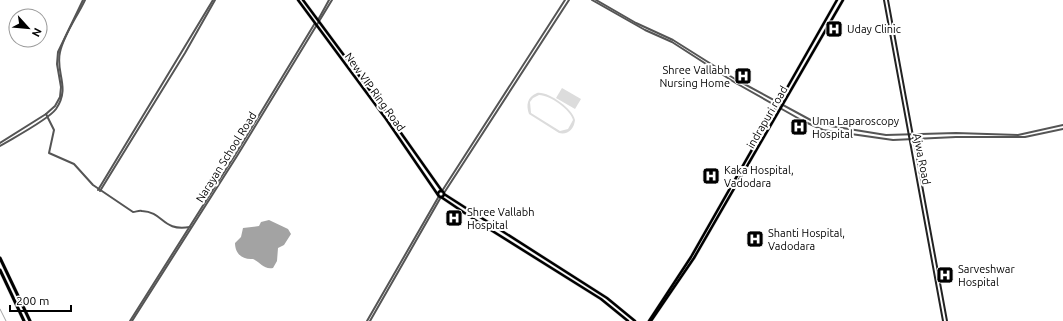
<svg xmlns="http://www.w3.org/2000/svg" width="1063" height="321" font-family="Ubuntu,sans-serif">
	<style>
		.green { fill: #dcdcdc; fill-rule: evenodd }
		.water { fill: #a3a3a3 }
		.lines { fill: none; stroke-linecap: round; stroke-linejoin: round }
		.stream { stroke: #a3a3a3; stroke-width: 1 }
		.primary-casing { stroke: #dbdbdb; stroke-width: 3.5 }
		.trunk-casing { stroke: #dbdbdb; stroke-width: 4 }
		.tertiary { stroke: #555; stroke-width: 2 }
		.secondary { stroke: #222; stroke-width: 2 }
		.primary { stroke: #000; stroke-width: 2.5 }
		.trunk { stroke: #000; stroke-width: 3 }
		.labels { text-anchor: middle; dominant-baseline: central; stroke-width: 4; stroke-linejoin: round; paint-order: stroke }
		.poi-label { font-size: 11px; fill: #000; stroke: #fff; text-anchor: start }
		.street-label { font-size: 11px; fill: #000; stroke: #fff }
	</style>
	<rect width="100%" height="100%" fill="#fff"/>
	<g class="green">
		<polygon points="562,88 581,99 575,109 556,98"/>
		<path d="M537,93C548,91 573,109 575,120C574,129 568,135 559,133L529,114C526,105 527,97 537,93ZM539,95C550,95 571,110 573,120L568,129L560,131L531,113L530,102L533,98Z"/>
	</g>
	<path class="water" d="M269,220L288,229L291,234L284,245L278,248L277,261L273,268C264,270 260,262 253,259C243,260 235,254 235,243L241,237L243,228L259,226L261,222Z"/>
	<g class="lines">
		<polyline class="stream" points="0,309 6,321"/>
		<g class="primary-casing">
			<g id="primary">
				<polyline points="298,0 386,119 438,195"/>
				<polyline points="303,0 389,116 442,191"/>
				<circle cx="441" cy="194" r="3"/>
				<polyline points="444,194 607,298 635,321"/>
				<polyline points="441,197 478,222 601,299 628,321"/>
				<polyline points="649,321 691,257 837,0"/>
				<polyline points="651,321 694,258 843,0"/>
			</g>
		</g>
		<g class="trunk-casing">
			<g id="trunk">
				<polyline points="0,258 30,321"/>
				<polyline points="0,270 24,321"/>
			</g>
		</g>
		<g class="tertiary">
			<polyline points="592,0 645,30 672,42 734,82 803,121 823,130 893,140 956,137 1025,137 1063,129"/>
			<polyline points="596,0 636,23 673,40 735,79 818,124 886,135 956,133 1018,135 1063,125"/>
			<polyline points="318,20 329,0"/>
			<path d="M46,114L54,130L49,153L74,164L93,185L133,212C136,212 139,210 142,211C164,212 162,232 190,227"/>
			<polyline points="0,143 46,114 55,106 60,97 61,87 57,64 58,52 83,0"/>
			<path d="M0,146C13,138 48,120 56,109C71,87 55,73 60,52C64,34 77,17 85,0"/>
			<polyline points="98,190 213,0"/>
			<polyline points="100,191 185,53 215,0"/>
			<polyline points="442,191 565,0"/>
			<polyline points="444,193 569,0"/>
			<polyline points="130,321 235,155 315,23"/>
			<polyline points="132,321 237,156 332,0"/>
			<polyline points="367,321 439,196"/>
			<polyline points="370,321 441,197"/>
		</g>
		<g class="secondary">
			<polyline points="884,0 943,321"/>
			<polyline points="888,0 947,321"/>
		</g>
		<use href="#primary" class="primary"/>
		<use href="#trunk" class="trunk"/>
	</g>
	<defs>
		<g id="hospital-square" transform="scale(0.9)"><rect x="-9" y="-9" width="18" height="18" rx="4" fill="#000" stroke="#fff"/><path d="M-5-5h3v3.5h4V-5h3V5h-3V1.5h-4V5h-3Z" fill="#fff"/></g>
	</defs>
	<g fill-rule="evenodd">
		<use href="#hospital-square" x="834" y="29"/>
		<use href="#hospital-square" x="743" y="76"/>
		<use href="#hospital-square" x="799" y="127"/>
		<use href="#hospital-square" x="711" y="176"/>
		<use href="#hospital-square" x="454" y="218"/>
		<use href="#hospital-square" x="755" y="239"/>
		<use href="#hospital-square" x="945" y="275"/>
	</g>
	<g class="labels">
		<g class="poi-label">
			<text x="847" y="29">Uday Clinic</text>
			<text x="730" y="70" text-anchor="end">Shree Vallabh<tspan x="730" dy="13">Nursing Home</tspan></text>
			<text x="812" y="121">Uma Laparoscopy<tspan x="812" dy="13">Hospital</tspan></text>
			<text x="724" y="170">Kaka Hospital,<tspan x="724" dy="13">Vadodara</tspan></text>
			<text x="467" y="212">Shree Vallabh<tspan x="467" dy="13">Hospital</tspan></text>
			<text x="768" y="233">Shanti Hospital,<tspan x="768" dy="13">Vadodara</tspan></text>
			<text x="958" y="269">Sarveshwar<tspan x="958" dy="13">Hospital</tspan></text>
		</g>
		<g class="street-label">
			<text transform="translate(375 92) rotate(54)">New VIP Ring Road</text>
			<text transform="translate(767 117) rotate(-60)">indrapuri road</text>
			<text transform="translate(226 157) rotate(-58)">Narayan School Road</text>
			<text transform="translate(922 159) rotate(79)">Ajwa Road</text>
		</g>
	</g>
	<g transform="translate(28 28) rotate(117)"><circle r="19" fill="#ffffff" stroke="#999999"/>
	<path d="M0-3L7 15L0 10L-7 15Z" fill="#000000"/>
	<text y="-6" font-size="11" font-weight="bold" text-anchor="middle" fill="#000000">N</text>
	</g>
	<path d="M10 305v6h61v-6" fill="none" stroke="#000000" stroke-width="2"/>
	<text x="16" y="305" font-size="12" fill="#000000" stroke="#ffffff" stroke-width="3" paint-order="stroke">200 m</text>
</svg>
